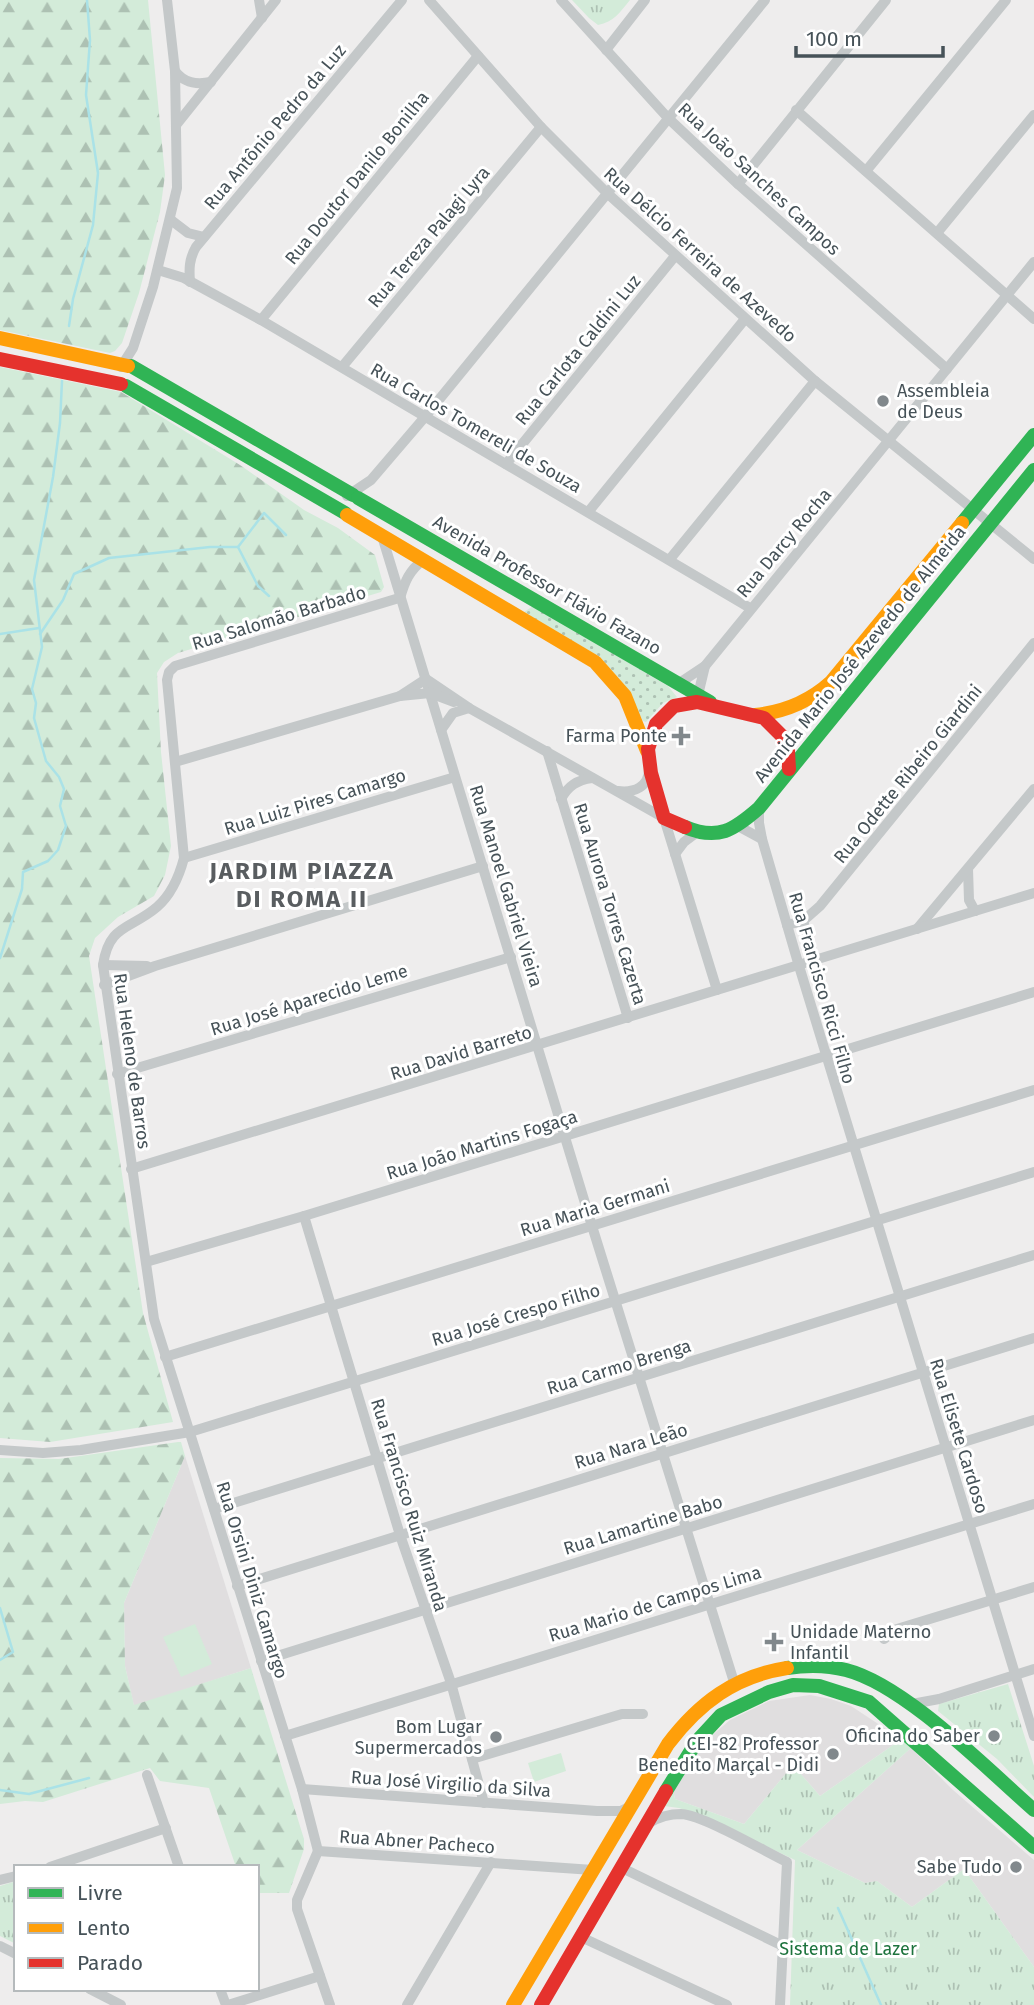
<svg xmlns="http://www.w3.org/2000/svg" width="1034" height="2005" font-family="'Fira Sans',sans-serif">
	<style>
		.education { fill: #e0dedf }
		.grass { fill: url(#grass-dots) }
		.forest { fill: url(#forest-firs) }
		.park { fill: url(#park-tufts) }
		.garden { fill: #d3ebd9 }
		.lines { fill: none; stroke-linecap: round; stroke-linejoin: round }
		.stream { stroke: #aae2e7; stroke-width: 2.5 }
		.street { stroke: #c4c8c9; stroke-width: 10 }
		.fast { stroke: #30b455; stroke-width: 14 }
		.slow { stroke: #ff9f0a; stroke-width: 14 }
		.jam { stroke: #e5322d; stroke-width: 14 }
		.poi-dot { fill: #81888c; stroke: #fff; stroke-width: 2.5 }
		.labels { text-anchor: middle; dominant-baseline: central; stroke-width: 6; stroke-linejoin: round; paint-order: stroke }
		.street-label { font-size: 18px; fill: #465258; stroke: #fff }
		.poi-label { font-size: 18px; fill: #465258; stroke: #fff; text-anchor: end }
		.park-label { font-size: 18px; fill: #1d733d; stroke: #fff }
		.district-label { font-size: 24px; font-weight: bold; letter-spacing: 2px; fill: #595d60; stroke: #fff }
	</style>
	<defs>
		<pattern id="grass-dots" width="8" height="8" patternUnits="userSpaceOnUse" patternTransform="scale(1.75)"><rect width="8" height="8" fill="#d3ebd9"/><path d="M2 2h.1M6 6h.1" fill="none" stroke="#adc1b3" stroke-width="1.8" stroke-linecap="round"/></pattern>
		<pattern id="forest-firs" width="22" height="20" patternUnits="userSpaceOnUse" patternTransform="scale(1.75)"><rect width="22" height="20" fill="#d3ebd9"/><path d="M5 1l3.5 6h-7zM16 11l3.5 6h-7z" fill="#adc1b3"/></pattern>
		<pattern id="park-tufts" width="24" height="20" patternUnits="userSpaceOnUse" patternTransform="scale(1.75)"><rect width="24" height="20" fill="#d3ebd9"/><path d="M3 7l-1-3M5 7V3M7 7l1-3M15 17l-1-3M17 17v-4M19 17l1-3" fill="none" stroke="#adc1b3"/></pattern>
	</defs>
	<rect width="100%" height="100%" fill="#eeeded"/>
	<g class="education">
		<polygon points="185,1456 251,1668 134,1706 125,1666 124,1603"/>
		<polygon points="810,1695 831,1699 851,1706 895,1735 896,1743 820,1796 793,1765 744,1824 675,1799 673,1789 695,1757 709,1738 730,1720 769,1701"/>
		<polygon points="911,1748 953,1790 1034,1860 1034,1967 964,1869 912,1907 877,1881 865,1883 797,1850"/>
	</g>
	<polygon class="grass" points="533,606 668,686 677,697 663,703 646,722 643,721 623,683 600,657 524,612"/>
	<g class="forest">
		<polygon points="0,0 148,0 165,175 160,212 139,293 122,343 115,351 110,353 0,330"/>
		<polygon points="0,367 121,392 240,465 304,510 338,528 375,555 384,587 381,592 178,653 164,662 157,673 161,752 171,846 165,875 154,896 118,917 95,938 89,956 143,1313 173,1422 50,1442 0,1438"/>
		<polygon points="178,1442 181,1442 185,1456 124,1603 125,1666 134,1705 251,1668 304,1839 304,1849 289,1893 257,1893 257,1867 236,1867 209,1788 160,1781 150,1768 43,1802 25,1801 0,1804 0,1458 59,1459"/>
	</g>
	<g class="park">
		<path d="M572,0H630C620,12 614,22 598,25L589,18Z"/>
		<polygon points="1008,1684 1034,1766 1034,1797 997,1759 938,1711 939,1704"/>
		<polygon points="895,1735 911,1748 797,1850 865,1883 877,1881 912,1907 964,1869 1034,1967 1034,2005 790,2005 795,1860 703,1816 679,1808 664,1806 673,1789 675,1799 744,1824 793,1765 820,1796 896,1743"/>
		<polygon points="16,1881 16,1944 0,1936 0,1886"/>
	</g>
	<g class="garden">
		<polygon points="195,1624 212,1664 181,1677 163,1637"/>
		<polygon points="561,1753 566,1771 534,1782 528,1763"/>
	</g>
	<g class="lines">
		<g class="stream">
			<polyline points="69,326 73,299 93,225 98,173 86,95 90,40 87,0"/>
			<polyline points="238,547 264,513 286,535"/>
			<polyline points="0,634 39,628"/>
			<polyline points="40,634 63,600 74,574 109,558 210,547 238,547 258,586 269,596"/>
			<polyline points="0,958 22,889 23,872 48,861 58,850 66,826 60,806 64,789 59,777 46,761 34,718 36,703 32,689 42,647 34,580 53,477 60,423 62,381"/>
			<polyline points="0,1608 13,1652 0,1660"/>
			<polyline points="0,1790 29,1794 89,1778"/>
			<polyline points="838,1908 881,2005"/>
		</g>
		<g class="street">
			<polyline points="259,0 262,18"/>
			<polyline points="429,0 541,127 607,193 815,381 1034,559"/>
			<polyline points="561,0 668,118 738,184 947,369"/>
			<polyline points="606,50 645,0"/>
			<path d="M175,71C184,83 196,85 211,82"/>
			<polyline points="796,110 1034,319"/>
			<polyline points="177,124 276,0"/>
			<polyline points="866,171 1006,0"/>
			<polyline points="738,184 886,0"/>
			<polyline points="171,220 188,233 204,237"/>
			<polyline points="937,233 1034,115"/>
			<polyline points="158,270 184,278 261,320 750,608"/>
			<path d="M190,282C189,269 189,259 196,247L402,0"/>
			<polyline points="261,320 478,56"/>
			<polyline points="121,367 133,348 153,287 177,188 175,71 167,0"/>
			<polyline points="342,367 541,127"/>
			<polyline points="506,464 675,256"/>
			<polyline points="347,496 371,480 424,418 765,0"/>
			<polyline points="589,511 745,319"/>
			<polyline points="382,536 592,1226 734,1682"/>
			<polyline points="670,559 815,381"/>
			<path d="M400,598C405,581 409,571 423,560"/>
			<polyline points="678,684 705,666 1034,262"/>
			<polyline points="698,695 705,666"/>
			<polyline points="400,696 426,679 469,708 664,818 717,990"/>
			<polyline points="441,730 453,713 469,708"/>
			<polyline points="547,751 628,1018"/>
			<polyline points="175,762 400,696 430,693 454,702"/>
			<path d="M618,791C634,793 649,787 649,769"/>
			<path d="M561,799C568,786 577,780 592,778"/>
			<polyline points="759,808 759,823 762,839 799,966 1034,1736"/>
			<polyline points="738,826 762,839"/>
			<polyline points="675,854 684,842 696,833"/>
			<polyline points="184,858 455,777"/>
			<polyline points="968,869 969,900 975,911"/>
			<polyline points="803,921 815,961"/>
			<polyline points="787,925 803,921 820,906 1034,643"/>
			<polyline points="917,929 1034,789"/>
			<polyline points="103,965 147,966"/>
			<polyline points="104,985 155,966 483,866"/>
			<polyline points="117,1074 511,957"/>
			<polyline points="131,1169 1034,893"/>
			<polyline points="304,1216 400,1535 451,1683 484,1803"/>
			<polyline points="146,1262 304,1216 1034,992"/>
			<polyline points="165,1357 1034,1090"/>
			<polyline points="0,1450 43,1453 81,1450 190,1432 1034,1172"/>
			<polyline points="214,1509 1034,1255"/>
			<polyline points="237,1586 1034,1338"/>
			<polyline points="884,1639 897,1629 1034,1587"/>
			<polyline points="261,1661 1034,1420"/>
			<polyline points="912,1704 939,1699 1034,1669"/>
			<polyline points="285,1736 1034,1504"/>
			<polyline points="472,1759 622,1714 643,1714"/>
			<polyline points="147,1775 179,1867"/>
			<polyline points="302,1789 597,1811 621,1811 631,1806"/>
			<path d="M649,1823C659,1817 670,1814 681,1814C703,1815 764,1851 787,1862L780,2005"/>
			<path d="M318,1851L302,1789L154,1319L103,965C109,924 130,930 157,907C172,894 179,877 184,858L167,680L169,672L175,666L399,598"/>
			<polyline points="50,1867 166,1828"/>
			<polyline points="622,1868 783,1946"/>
			<polyline points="0,1880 16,1876"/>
			<polyline points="581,1937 727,2005"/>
			<polyline points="0,1946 16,1954"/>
			<polyline points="90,1989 121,2005"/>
			<polyline points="220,1989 226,2005"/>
			<polyline points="228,2005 320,1976"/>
			<polyline points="330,2005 297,1909 297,1900 318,1851 593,1870"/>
			<polyline points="407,2005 491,1862"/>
		</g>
		<g class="fast">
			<polyline points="131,366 353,495"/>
			<polyline points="126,386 345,513"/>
			<polyline points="358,498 710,702"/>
			<polyline points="962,523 1034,435"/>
			<path d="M685,827C718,841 734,830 759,808L1034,470"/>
			<path d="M787,1668C807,1665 827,1665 846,1670C905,1685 987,1769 1034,1810"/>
			<polyline points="666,1791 697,1741 721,1715 769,1692 793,1685 819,1686 869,1702 1034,1847"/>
		</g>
		<g class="slow">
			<polyline points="0,338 128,366"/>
			<polyline points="347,515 595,662 625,696 647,751"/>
			<path d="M755,715C785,712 809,702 831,682L962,523"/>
			<path d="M513,2005L668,1744C699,1703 735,1676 787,1668"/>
		</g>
		<g class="jam">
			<polyline points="0,359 121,384"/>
			<polyline points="685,827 664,818 651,773 648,749 656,724 674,706 697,702 764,718 782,736 788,751 789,769"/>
			<polyline points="541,2005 666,1791"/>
		</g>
	</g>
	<g class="poi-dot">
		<circle cx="883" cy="401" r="7"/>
		<path d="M677.5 725.5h7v7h7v7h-7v7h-7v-7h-7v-7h7z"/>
		<path d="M770.5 1631.5h7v7h7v7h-7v7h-7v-7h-7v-7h7z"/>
		<circle cx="994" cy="1736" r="7"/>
		<circle cx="496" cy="1737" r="7"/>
		<circle cx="833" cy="1754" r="7"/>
		<circle cx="1016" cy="1867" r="7"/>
	</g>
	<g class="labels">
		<g class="street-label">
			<text transform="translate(275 127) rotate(-50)">Rua Antônio Pedro da Luz</text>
			<text transform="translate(357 178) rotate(-51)">Rua Doutor Danilo Bonilha</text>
			<text transform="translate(759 179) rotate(43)">Rua João Sanches Campos</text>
			<text transform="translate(429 237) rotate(-50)">Rua Tereza Palagi Lyra</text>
			<text transform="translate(700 255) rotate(42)">Rua Délcio Ferreira de Azevedo</text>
			<text transform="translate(578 350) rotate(-51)">Rua Carlota Caldini Luz</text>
			<text transform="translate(476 428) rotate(30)">Rua Carlos Tomereli de Souza</text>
			<text transform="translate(784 543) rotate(-50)">Rua Darcy Rocha</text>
			<text transform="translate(547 585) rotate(30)">Avenida Professor Flávio Fazano</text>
			<text transform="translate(279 618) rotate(-17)">Rua Salomão Barbado</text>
			<text transform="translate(860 654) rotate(-51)">Avenida Mario José Azevedo de Almeida</text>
			<text transform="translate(908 774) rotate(-51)">Rua Odette Ribeiro Giardini</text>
			<text transform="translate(315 802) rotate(-17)">Rua Luiz Pires Camargo</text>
			<text transform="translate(506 886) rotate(73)">Rua Manoel Gabriel Vieira</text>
			<text transform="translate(610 904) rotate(73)">Rua Aurora Torres Cazerta</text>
			<text transform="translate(822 988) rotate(74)">Rua Francisco Ricci Filho</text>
			<text transform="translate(309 1000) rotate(-17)">Rua José Aparecido Leme</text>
			<text transform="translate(461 1053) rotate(-17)">Rua David Barreto</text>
			<text transform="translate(132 1061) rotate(82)">Rua Heleno de Barros</text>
			<text transform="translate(482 1145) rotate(-17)">Rua João Martins Fogaça</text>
			<text transform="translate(595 1208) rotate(-17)">Rua Maria Germani</text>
			<text transform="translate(516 1315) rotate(-17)">Rua José Crespo Filho</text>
			<text transform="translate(619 1367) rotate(-17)">Rua Carmo Brenga</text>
			<text transform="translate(959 1436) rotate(73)">Rua Elisete Cardoso</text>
			<text transform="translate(631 1446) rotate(-17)">Rua Nara Leão</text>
			<text transform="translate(409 1505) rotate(73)">Rua Francisco Ruiz Miranda</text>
			<text transform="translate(643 1525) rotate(-17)">Rua Lamartine Babo</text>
			<text transform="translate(252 1580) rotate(73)">Rua Orsini Diniz Camargo</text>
			<text transform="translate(655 1604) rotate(-17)">Rua Mario de Campos Lima</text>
			<text transform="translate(451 1784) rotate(4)">Rua José Virgilio da Silva</text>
			<text transform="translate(417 1842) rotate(4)">Rua Abner Pacheco</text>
		</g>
		<g class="poi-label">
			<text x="897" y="391" text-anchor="start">Assembleia<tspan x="897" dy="21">de Deus</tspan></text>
			<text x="667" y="736">Farma Ponte</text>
			<text x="790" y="1632" text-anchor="start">Unidade Materno<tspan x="790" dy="21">Infantil</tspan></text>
			<text x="482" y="1727">Bom Lugar<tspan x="482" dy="21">Supermercados</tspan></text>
			<text x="980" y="1736">Oficina do Saber</text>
			<text x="819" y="1744">CEI-82 Professor<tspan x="819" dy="21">Benedito Marçal - Didi</tspan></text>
			<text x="1002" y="1867">Sabe Tudo</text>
		</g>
		<g class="park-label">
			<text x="848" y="1949">Sistema de Lazer</text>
		</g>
		<g class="district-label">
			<text x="302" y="871">JARDIM PIAZZA<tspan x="302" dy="28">DI ROMA II</tspan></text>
		</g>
	</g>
	<rect x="14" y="1865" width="245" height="126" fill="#ffffff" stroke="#b5babc" stroke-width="2"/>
	<rect x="28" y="1888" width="35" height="10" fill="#30b455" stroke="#b5babc" stroke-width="2"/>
	<text x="77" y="1900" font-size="21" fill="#465258">Livre</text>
	<rect x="28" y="1923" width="35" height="10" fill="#ff9f0a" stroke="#b5babc" stroke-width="2"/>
	<text x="77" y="1935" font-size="21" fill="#465258">Lento</text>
	<rect x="28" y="1958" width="35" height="10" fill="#e5322d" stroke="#b5babc" stroke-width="2"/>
	<text x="77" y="1970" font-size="21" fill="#465258">Parado</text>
	<path d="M796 46v10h147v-10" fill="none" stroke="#465258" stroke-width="3.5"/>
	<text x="806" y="46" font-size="21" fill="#465258" stroke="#ffffff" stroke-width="5" paint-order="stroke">100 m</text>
</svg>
